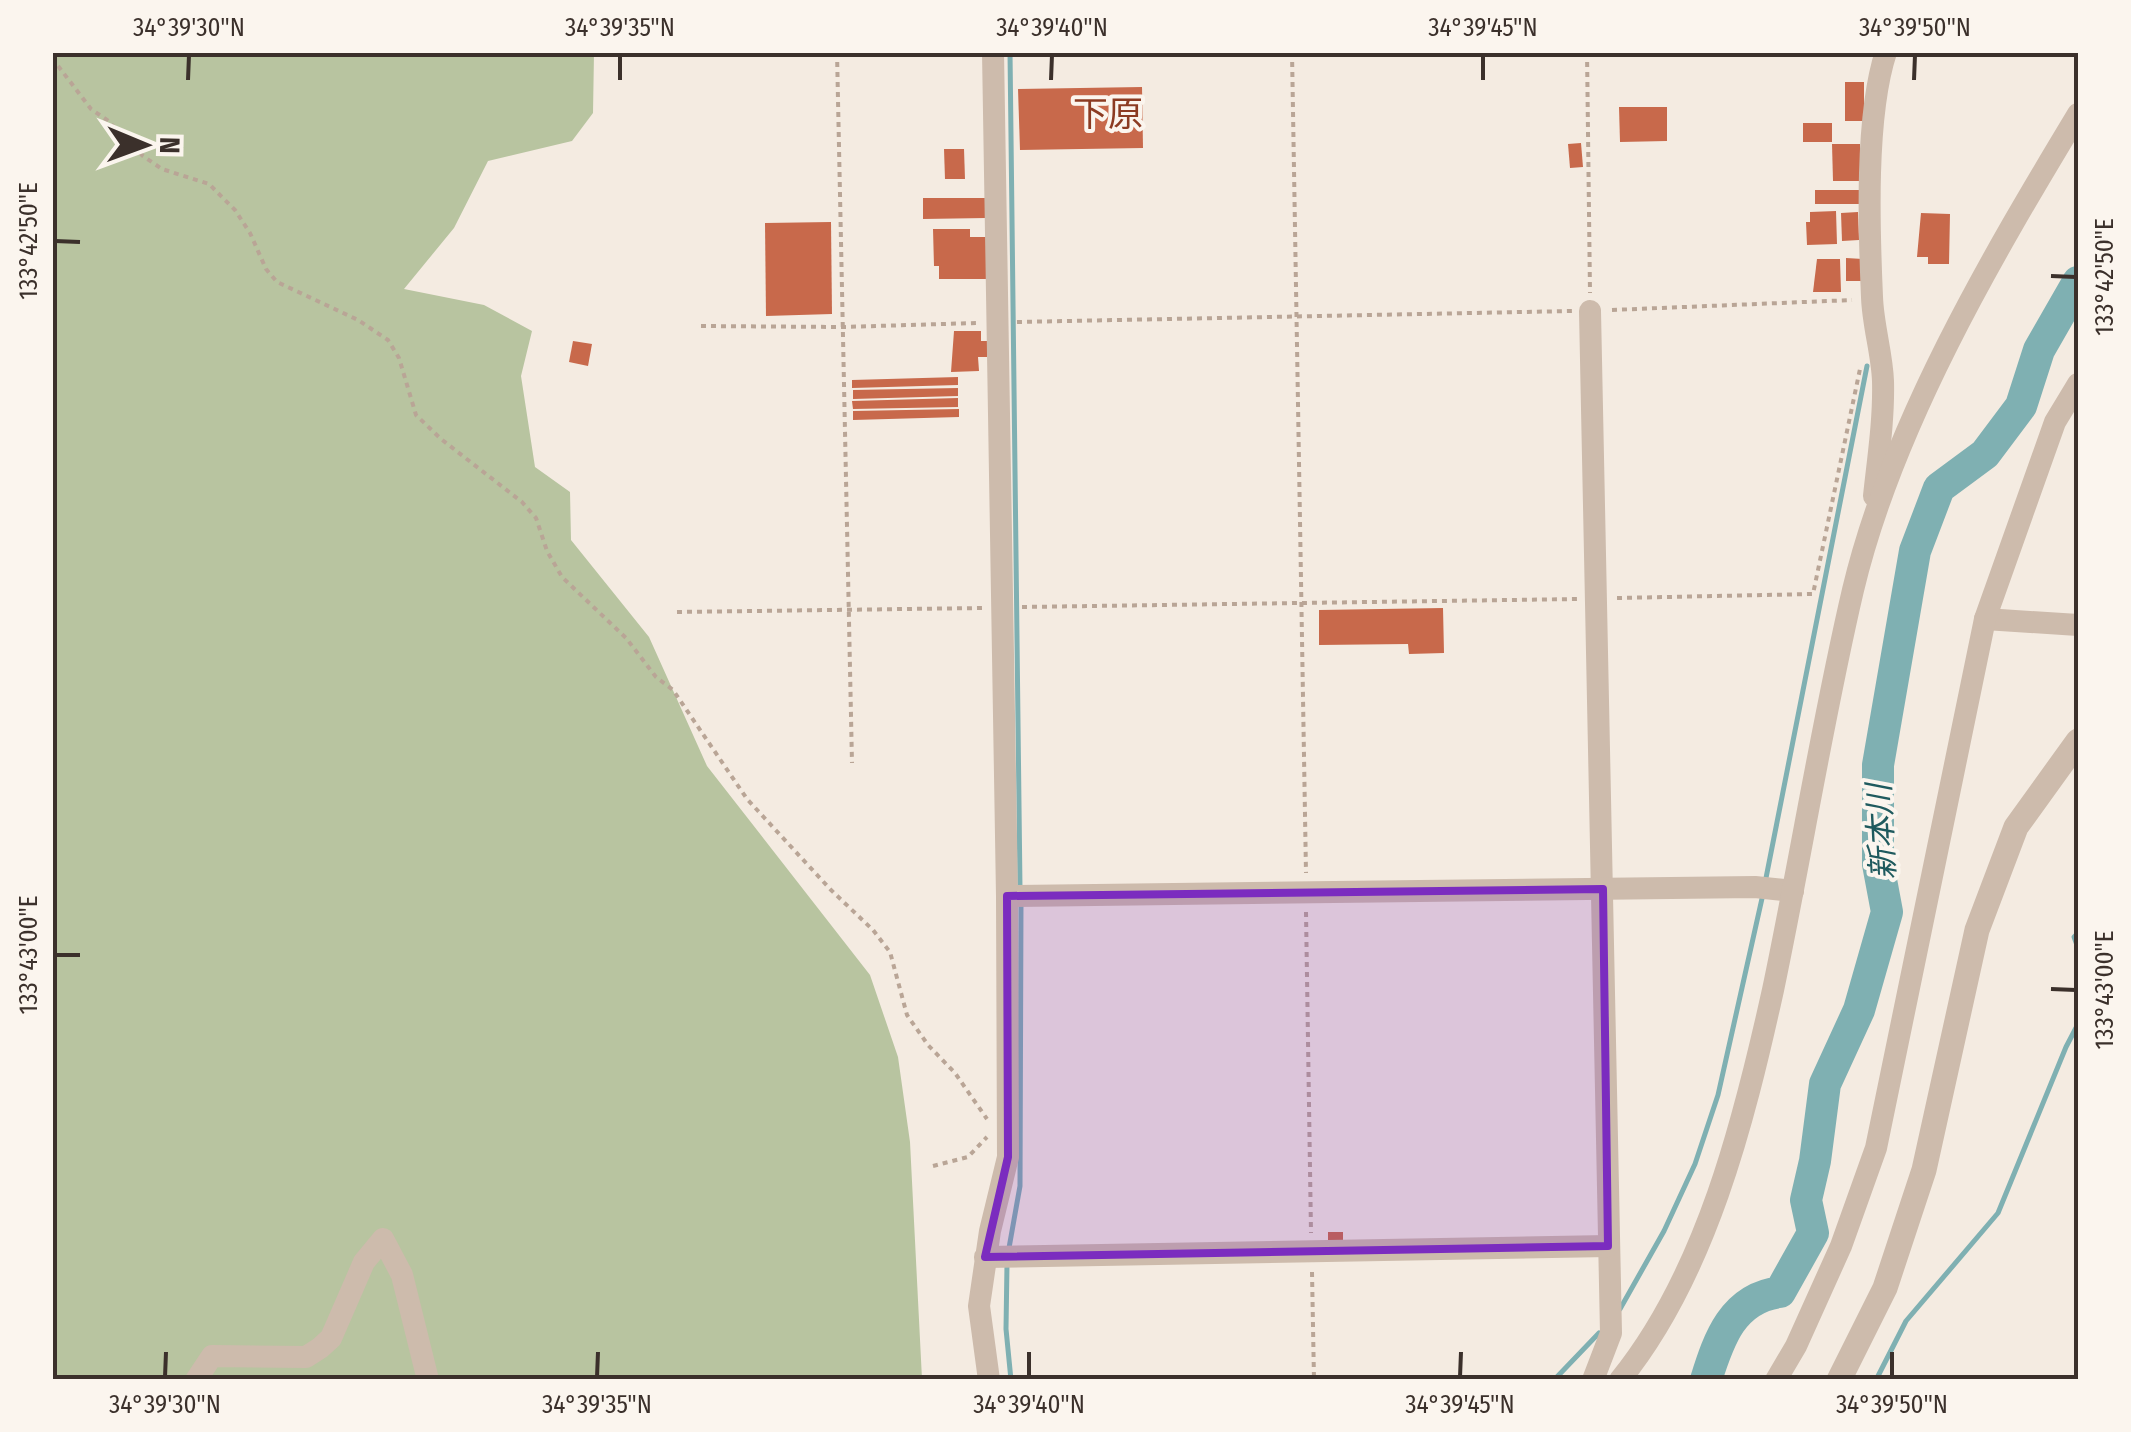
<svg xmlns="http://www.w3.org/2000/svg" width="2131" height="1432" font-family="'Fira Sans Condensed','Noto Sans JP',sans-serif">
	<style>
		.green { fill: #b8c4a0 }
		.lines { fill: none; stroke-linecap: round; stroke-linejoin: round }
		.stream { stroke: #7fb0b2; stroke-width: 5 }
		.river { stroke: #7fb0b2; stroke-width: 32 }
		.building { fill: #c8694b }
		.path { stroke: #b9a596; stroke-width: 4; stroke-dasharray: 5 5; stroke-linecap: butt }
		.minor { stroke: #cdbbac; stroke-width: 22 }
		.tertiary { stroke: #cdbbac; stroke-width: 25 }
		.marked { fill: #7b2cbf; fill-opacity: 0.2; stroke: #7b2cbf; stroke-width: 8; stroke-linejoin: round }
		.ticks { fill: none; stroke: #3b302b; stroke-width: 4 }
		.labels { text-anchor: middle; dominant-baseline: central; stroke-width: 8; stroke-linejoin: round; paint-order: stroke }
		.water-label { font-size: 32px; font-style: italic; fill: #1f5a5e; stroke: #fbf5ee }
		.quarter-label { font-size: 35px; fill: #8c3b22; stroke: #fbf5ee }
		.neatline { fill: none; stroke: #3b302b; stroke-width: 4 }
		.ticks-label { font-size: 25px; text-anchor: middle; fill: #3b302b }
	</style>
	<rect width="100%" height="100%" fill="#f4ebe1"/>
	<polygon class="green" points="52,53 594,53 593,113 572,141 488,161 454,228 404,289 484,305 532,331 521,376 535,467 570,492 571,540 649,637 707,766 870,975 898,1057 910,1142 922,1379 53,1379"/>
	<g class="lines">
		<g class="stream">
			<polyline points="1010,52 1020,889"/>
			<polyline points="1765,883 1867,366"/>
			<polyline points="2078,933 2074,937 2078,948"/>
			<polyline points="1009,1248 1020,1186 1021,900"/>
			<polyline points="1007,1264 1006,1329 1011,1380"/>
			<polyline points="1620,1309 1664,1231 1695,1164 1718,1095 1763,894"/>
			<polyline points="1554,1380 1599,1333"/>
			<polyline points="1876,1380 1906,1321 1998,1213 2066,1047 2078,1024"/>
		</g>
		<path class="river" d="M1706,1380C1719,1338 1733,1298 1780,1292L1813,1233L1806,1200L1815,1161L1825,1084L1859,1010L1887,912L1878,864V765L1915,551L1939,488L1985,454L2021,406L2039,350L2078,282"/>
	</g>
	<g class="building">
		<rect x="1845" y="82" width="19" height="39"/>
		<polygon points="1142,87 1143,148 1020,150 1018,89"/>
		<polygon points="1619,107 1667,107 1667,141 1620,142"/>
		<rect x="1803" y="123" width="29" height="19"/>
		<polygon points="1581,143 1583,167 1570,168 1568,144"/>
		<polygon points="1832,144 1860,144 1860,181 1833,181"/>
		<polygon points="944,149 964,149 965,179 945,179"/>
		<rect x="1815" y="190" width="45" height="14"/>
		<polygon points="923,198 986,198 986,218 923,219"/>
		<polygon points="1836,211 1837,244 1807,245 1806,222 1810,222 1810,212"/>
		<polygon points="1858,212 1859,240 1842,241 1841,213"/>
		<polygon points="1921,213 1950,214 1949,264 1928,264 1928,257 1917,257"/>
		<polygon points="831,222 832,314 766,316 765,223"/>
		<polygon points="933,229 970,229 970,237 986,237 986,279 939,279 939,266 934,266"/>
		<polygon points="1846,258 1863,259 1863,281 1846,281"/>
		<polygon points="1817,259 1840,259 1841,292 1813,292"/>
		<polygon points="954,331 981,331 981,341 987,341 987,357 978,357 979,371 951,372"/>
		<polygon points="573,341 592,344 588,366 569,362"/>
		<polygon points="958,377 958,385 852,388 852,380"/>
		<polygon points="958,388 958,396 853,399 853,390"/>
		<polygon points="958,398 958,407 853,409 852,401"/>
		<polygon points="959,409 959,417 853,420 853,411"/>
		<polygon points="1443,608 1444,653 1409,654 1408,644 1319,645 1319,610"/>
		<polygon points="1328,1232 1343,1232 1343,1243 1328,1244"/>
	</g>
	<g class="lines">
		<g class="path">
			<polyline points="837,52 852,763"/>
			<polyline points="1292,52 1306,873"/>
			<polyline points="1587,52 1590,293"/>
			<polyline points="52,58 91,109 107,120 143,156 162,169 209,184 235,210 250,233 266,269 277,282 358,320 388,340 399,358 416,415 441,439 522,502 536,518 547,551 562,577 626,638 656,677 673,690 747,799 831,890 873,930 890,952 907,1015 928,1045 955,1073 987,1119"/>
			<polyline points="1612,310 1852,300"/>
			<polyline points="1017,322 1572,311"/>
			<polyline points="701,326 842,327 977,323"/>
			<polyline points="1617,598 1813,594 1860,369"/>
			<polyline points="1022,607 1578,599"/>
			<polyline points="677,612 983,608"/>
			<polyline points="1306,912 1311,1233"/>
			<polyline points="933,1166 968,1157 987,1137"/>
			<polyline points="1312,1272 1314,1380"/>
		</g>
		<g class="minor">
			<polyline points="1590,311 1611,1333 1593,1380"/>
			<path d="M1874,496C1878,458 1884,420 1883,381C1882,353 1873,326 1872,297C1869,229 1865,116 1886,52"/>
			<polyline points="1985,619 2078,625"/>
			<polyline points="1007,896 1755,887 1793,891"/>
			<polyline points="985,1257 1608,1246"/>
			<polyline points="196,1380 212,1356 306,1357 320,1348 331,1338 364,1262 383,1239 402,1275 428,1380"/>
			<polyline points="989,1380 979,1306 990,1231 1008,1157 1007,896 993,52"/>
			<path d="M1620,1380C1706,1274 1744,1121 1773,990C1801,857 1822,722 1853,590C1892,426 1991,258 2078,114"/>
			<polyline points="1776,1380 1796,1346 1841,1246 1876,1148 1985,619 2055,422 2078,384"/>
		</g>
		<polyline class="tertiary" points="1839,1380 1885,1288 1924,1170 1977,930 2016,827 2078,741"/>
	</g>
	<path class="marked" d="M1603,889L1608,1246L985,1257L1008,1157L1007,896Z"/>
	<path class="ticks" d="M188,80L189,55M620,80V55M1051,80L1052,55M1483,80V55M1914,80L1915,55M55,241L80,242M2051,276L2076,277M55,955H80M2051,989L2076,990M165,1377L166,1352M597,1377L598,1352M1029,1377V1352M1460,1377L1461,1352M1892,1377V1352"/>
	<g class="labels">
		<g class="water-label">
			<text transform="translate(1881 832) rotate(-93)">新本川</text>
		</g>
		<g class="quarter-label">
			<text x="1108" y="114">下原</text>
		</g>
	</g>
	<rect width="2131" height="1432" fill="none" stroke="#fbf5ee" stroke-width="110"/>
	<g transform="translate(145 145) rotate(91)" stroke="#fbf5ee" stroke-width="8" paint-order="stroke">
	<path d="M0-8L18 38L0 25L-18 38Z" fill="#3b302b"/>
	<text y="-15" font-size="28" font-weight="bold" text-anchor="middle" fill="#3b302b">N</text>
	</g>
	<rect x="55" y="55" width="2021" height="1322" class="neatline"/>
	<g class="ticks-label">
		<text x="189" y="36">34°39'30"N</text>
		<text x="620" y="36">34°39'35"N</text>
		<text x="1052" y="36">34°39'40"N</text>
		<text x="1483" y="36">34°39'45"N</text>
		<text x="1915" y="36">34°39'50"N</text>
		<text transform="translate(28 241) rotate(-90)" y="9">133°42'50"E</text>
		<text transform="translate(2104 277) rotate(-90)" y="9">133°42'50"E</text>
		<text transform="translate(28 955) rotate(-90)" y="9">133°43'00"E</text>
		<text transform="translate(2104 990) rotate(-90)" y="9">133°43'00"E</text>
		<text x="165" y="1413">34°39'30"N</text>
		<text x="597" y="1413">34°39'35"N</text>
		<text x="1029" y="1413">34°39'40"N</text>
		<text x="1460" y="1413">34°39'45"N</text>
		<text x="1892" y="1413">34°39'50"N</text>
	</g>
</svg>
